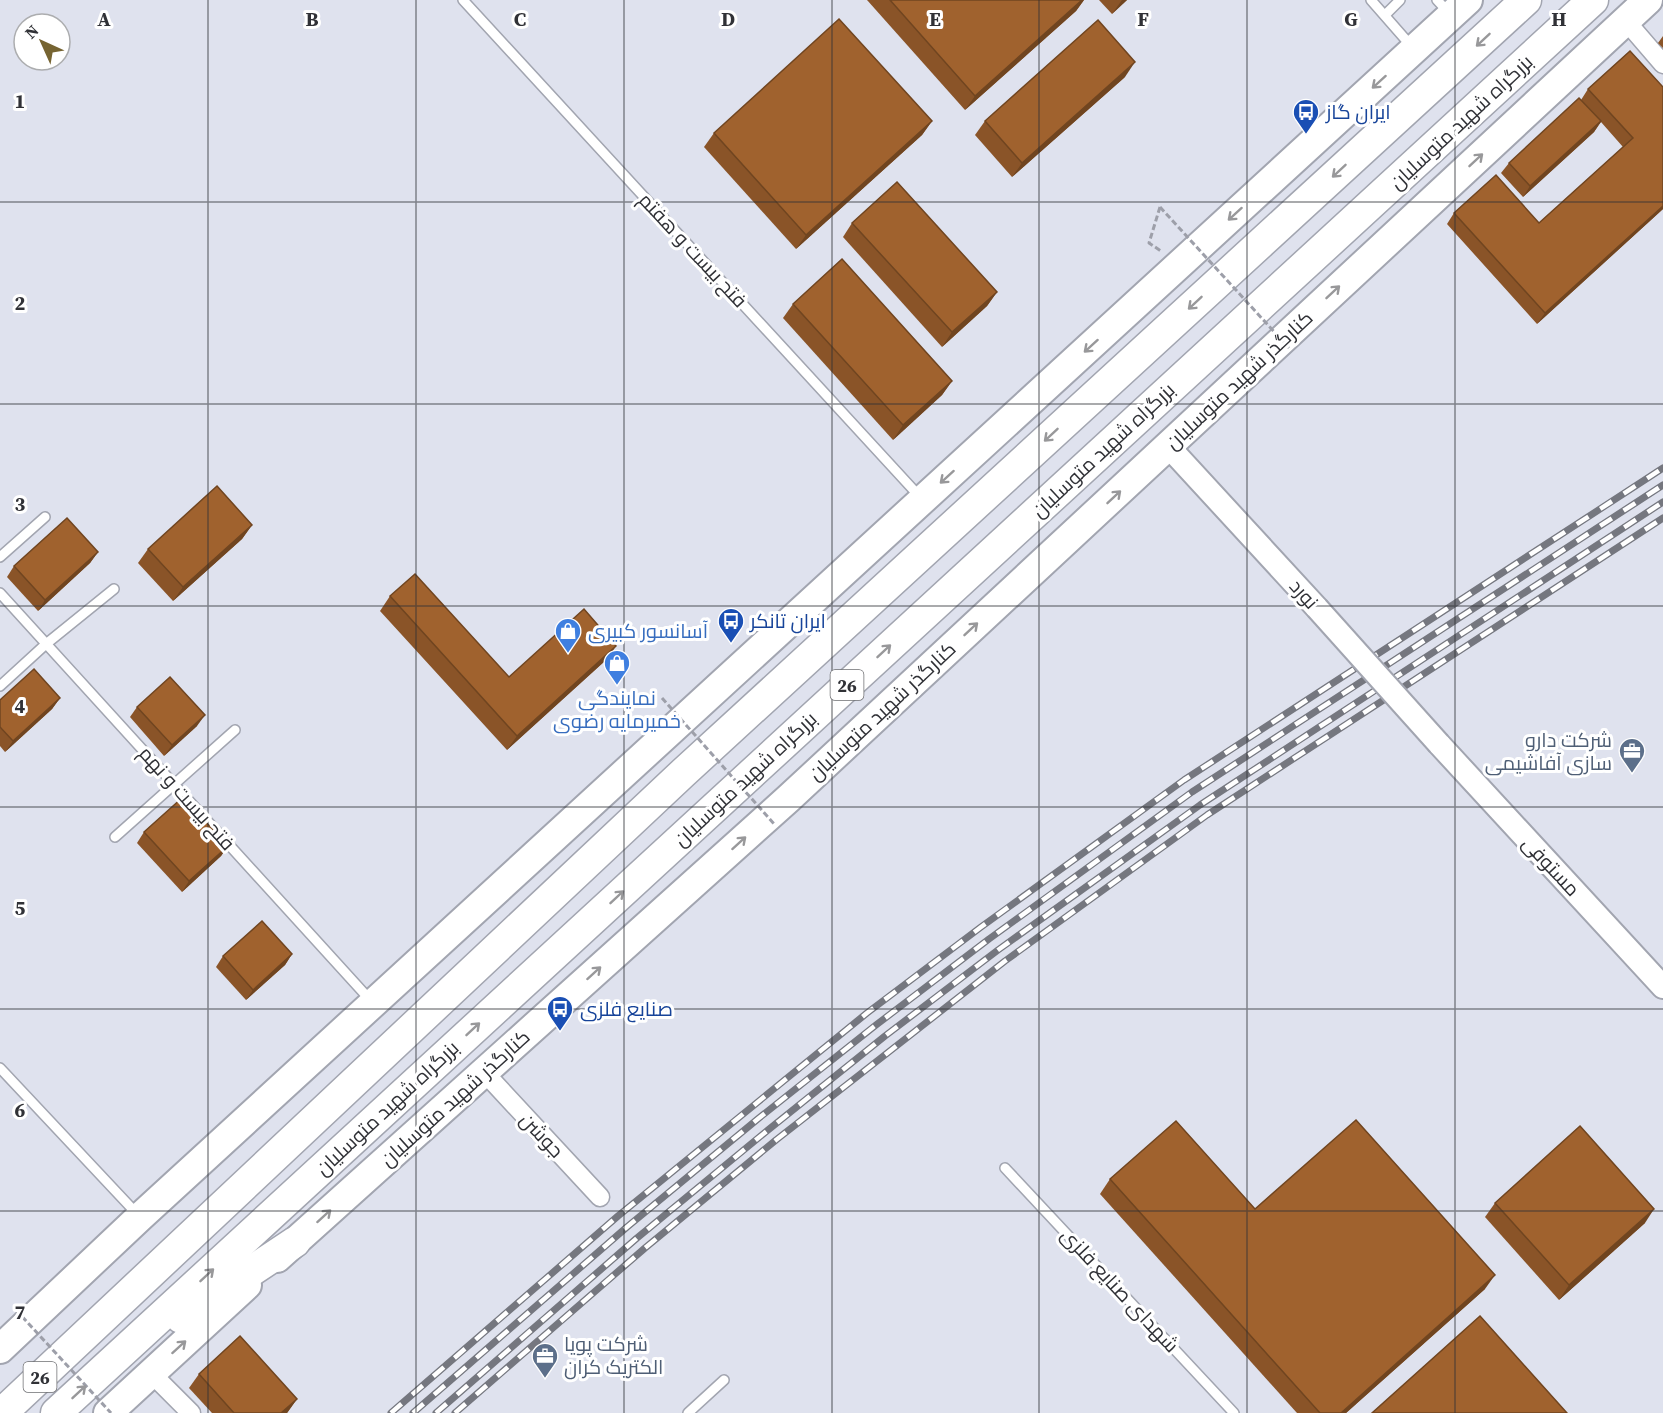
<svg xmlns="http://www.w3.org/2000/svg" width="1663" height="1413" font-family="'Source Serif 4',Cairo,serif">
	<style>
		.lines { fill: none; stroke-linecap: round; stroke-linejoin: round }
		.service-casing { stroke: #a2a5b0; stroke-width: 12 }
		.minor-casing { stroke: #a2a5b0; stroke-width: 21 }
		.tertiary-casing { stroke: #a2a5b0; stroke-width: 26 }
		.primary-casing { stroke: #a2a5b0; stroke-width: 32 }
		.trunk-casing { stroke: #a2a5b0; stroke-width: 33 }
		.path { stroke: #9d9fa9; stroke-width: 3; stroke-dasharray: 6 3; stroke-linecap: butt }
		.service { stroke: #fff; stroke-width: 9 }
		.minor { stroke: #fff; stroke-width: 18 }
		.tertiary { stroke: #fff; stroke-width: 22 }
		.primary { stroke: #fff; stroke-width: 28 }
		.trunk { stroke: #fff; stroke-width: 30 }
		.rail-casing { stroke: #75777f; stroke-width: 7 }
		.rail { stroke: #fff; stroke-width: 4.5; stroke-dasharray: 14; stroke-linecap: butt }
		.tertiary-bridge-casing { stroke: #a2a5b0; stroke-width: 26; stroke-linecap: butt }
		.path-bridge { stroke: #9d9fa9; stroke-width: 3; stroke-dasharray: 6 3; stroke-linecap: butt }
		.tertiary-bridge { stroke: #fff; stroke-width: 22 }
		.wall { fill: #8a5428 }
		.shaded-wall { fill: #704520 }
		.building { fill: #a0622e; stroke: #704520; stroke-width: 1.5 }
		.oneway { stroke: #98989a }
		.grid { fill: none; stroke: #303136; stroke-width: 1.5; stroke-opacity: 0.55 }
		.labels { text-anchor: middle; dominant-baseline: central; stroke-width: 6; stroke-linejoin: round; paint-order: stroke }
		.shield { fill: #fff; stroke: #6e6f72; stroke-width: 1.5 }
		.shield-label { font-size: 18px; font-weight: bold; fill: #303136 }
		.transit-label { font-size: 20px; fill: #164399; stroke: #fff; text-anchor: start }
		.street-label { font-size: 20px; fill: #303136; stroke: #fff }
		.shop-label { font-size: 20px; fill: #366cbe; stroke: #fff; text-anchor: start }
		.service-label { font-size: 20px; fill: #4e5e75; stroke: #fff; text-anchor: end }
		.grid-label { font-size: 20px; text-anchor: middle; font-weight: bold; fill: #303136; stroke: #fff; stroke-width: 6; stroke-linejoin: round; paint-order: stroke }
	</style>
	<rect width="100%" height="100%" fill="#dfe2ee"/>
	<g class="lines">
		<g class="service-casing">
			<g id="service">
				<polyline points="463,0 920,497"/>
				<polyline points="1371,0 1413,48"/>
				<polyline points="1437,0 1450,14"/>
				<polyline points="1385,15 1400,0"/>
				<polyline points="0,557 45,517"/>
				<polyline points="0,593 372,1002"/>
				<polyline points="0,686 46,644 114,589"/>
				<polyline points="115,837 235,730"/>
				<polyline points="0,1068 138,1215"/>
				<polyline points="1005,1168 1234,1413"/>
				<polyline points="688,1413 724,1380"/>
			</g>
		</g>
		<g class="minor-casing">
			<g id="minor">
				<polyline points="1626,21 1663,64"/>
				<polyline points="484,1072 600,1197"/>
				<polyline points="151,1373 191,1413"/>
			</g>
		</g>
		<g class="tertiary-casing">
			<g id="tertiary">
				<polyline points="1168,446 1317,608"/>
				<polyline points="1439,744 1663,987"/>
			</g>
		</g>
		<g class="primary-casing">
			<g id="primary">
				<polyline points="277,1258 789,798 1648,0"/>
				<polyline points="0,1349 140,1217 1468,0"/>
				<polyline points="108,1413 247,1285"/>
			</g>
		</g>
		<g class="trunk-casing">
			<g id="trunk">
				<polyline points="181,1318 295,1242"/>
				<polyline points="2,1413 683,773 1526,0"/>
				<polyline points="56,1413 1593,0"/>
			</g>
		</g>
		<polyline class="path" points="1160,207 1149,243 1161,251"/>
		<use href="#service" class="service"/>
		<use href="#minor" class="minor"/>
		<use href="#tertiary" class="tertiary"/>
		<use href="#primary" class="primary"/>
		<use href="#trunk" class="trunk"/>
		<g class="rail-casing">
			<g id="rail">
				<polyline points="391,1413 618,1216 867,1013 981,927 1184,780 1663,468"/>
				<polyline points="413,1413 627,1227 759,1118 876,1025 989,939 1192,792 1663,485"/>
				<polyline points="436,1413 637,1238 768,1130 885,1036 998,950 1200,805 1663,502"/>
				<polyline points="455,1413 645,1248 776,1140 1005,961 1207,815 1663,518"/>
			</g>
		</g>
		<use href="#rail" class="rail"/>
		<g class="tertiary-bridge-casing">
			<polyline id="tertiary-bridge" points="1317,608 1439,744"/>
		</g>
		<g class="path-bridge">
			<polyline points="1160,207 1289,348"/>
			<polyline points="662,698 775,825"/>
			<polyline points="16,1310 111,1413"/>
		</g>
		<use href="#tertiary-bridge" class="tertiary-bridge"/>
	</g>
	<g class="wall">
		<polygon points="867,0 1084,0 1076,11 965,110"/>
		<polygon points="1099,0 1127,0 1112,14"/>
		<polygon points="1663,36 1663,48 1658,43"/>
		<polygon points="1630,51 1663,209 1537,324 1447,224 1454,213 1539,223 1623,147 1601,122 1594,132 1523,197 1501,173 1509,163 1581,100 1588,89"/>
		<polygon points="1125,77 1012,177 975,135 985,121"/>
		<polygon points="932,121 922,135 796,249 704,147 714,133"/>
		<polygon points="852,223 997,292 987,306 942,347 843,237"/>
		<polygon points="793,304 952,381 942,395 893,440 783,318"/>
		<polygon points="252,525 242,539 173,601 138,563 148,549"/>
		<polygon points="98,552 90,563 38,611 7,577 14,566"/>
		<polygon points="390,596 509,677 616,646 606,660 507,750 380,611"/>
		<polygon points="60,698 52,709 5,752 0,746 0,700"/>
		<polygon points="137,707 197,726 164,756 130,717"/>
		<polygon points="144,832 228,846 221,856 182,892 137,843"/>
		<polygon points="292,954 285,965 246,1000 216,967 223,956"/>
		<polygon points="1110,1179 1255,1209 1485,1289 1346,1413 1297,1413 1100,1194"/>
		<polygon points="1495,1203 1645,1223 1559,1300 1485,1217"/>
		<polygon points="199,1374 297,1399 287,1413 212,1413 189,1388"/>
	</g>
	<g class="shaded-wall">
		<polygon points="1082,0 1084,0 1076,11 965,110 975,96"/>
		<polygon points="1122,0 1127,0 1112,14"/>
		<polygon points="1135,62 1125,77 1012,177 1022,163"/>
		<polygon points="932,121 922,135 796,249 806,235"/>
		<polygon points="1601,121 1594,132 1523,197 1530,186"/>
		<polygon points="1663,206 1663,209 1537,324 1545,313"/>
		<polygon points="997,292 987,306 942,347 952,332"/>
		<polygon points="952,381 942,395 893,440 903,425"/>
		<polygon points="252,525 242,539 173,601 183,587"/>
		<polygon points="98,552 90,563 38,611 45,600"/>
		<polygon points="616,646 606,660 507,750 517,736"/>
		<polygon points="60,698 52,709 5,752 13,741"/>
		<polygon points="205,715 197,726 164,756 172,745"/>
		<polygon points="228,846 221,856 182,892 189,881"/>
		<polygon points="292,954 285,965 246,1000 253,990"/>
		<polygon points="1654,1209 1645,1223 1559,1300 1569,1285"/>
		<polygon points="1495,1275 1485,1289 1346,1413 1341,1413"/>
		<polygon points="297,1399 287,1413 281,1413"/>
	</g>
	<g class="building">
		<polygon points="890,0 1082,0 975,96"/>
		<polygon points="839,19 932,121 806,235 714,133"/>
		<polygon points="1098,20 1135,62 1022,163 985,121"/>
		<polygon points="1630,51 1663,87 1663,206 1545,313 1454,213 1496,175 1539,223 1633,138 1588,89"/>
		<polygon points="1579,98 1601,121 1530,186 1509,163"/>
		<polygon points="897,182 997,292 952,332 852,223"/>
		<polygon points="842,259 952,381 903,425 793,304"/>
		<polygon points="217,486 252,525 183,587 148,549"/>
		<polygon points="67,518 98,552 45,600 14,566"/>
		<polygon points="415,574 509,677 584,609 616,646 517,736 390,596"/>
		<polygon points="34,669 60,698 13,741 0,727 0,700"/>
		<polygon points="170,677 205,715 172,745 137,707"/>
		<polygon points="183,797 228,846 189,881 144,832"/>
		<polygon points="262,921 292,954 253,990 223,956"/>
		<polygon points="1356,1120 1495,1275 1341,1413 1320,1413 1110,1179 1176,1121 1255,1209"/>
		<polygon points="1580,1126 1654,1209 1569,1285 1495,1203"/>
		<polygon points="1480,1316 1567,1413 1372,1413"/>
		<polygon points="240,1336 297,1399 281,1413 234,1413 199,1374"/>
	</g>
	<defs><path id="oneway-shaft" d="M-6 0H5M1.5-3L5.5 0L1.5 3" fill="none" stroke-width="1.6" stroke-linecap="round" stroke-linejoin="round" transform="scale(1.5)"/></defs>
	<g class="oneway">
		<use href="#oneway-shaft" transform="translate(1483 40) rotate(137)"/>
		<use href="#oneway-shaft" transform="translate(1379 82) rotate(138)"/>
		<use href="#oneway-shaft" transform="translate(1476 160) rotate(-43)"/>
		<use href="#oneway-shaft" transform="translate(1339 171) rotate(137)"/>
		<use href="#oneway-shaft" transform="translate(1235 214) rotate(138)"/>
		<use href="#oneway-shaft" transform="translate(1333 292) rotate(-43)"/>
		<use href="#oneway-shaft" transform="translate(1195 303) rotate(137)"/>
		<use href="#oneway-shaft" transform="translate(1091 346) rotate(138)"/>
		<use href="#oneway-shaft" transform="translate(1051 435) rotate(137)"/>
		<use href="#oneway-shaft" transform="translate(947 477) rotate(138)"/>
		<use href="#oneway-shaft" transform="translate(1114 497) rotate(-43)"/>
		<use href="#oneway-shaft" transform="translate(971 629) rotate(-43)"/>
		<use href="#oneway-shaft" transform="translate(884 651) rotate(-43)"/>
		<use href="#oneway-shaft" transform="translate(739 843) rotate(-42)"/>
		<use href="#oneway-shaft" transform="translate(617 897) rotate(-43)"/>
		<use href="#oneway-shaft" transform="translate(594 973) rotate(-42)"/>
		<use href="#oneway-shaft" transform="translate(473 1029) rotate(-43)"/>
		<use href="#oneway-shaft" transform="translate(324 1216) rotate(-42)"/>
		<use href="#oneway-shaft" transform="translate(207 1275) rotate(-43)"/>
		<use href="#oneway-shaft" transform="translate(179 1347) rotate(-42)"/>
		<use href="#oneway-shaft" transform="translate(79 1392) rotate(-43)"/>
	</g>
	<path class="grid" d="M208,0V1413M416,0V1413M624,0V1413M832,0V1413M1039,0V1413M1247,0V1413M1455,0V1413M0,202H1663M0,404H1663M0,606H1663M0,807H1663M0,1009H1663M0,1211H1663"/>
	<defs>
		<g id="bus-pin" transform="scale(1.35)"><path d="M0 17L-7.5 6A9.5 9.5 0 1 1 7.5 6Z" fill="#1a4fb4" stroke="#fff"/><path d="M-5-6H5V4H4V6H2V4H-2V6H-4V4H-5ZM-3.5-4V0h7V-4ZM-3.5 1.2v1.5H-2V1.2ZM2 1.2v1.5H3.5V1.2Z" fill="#fff"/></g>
		<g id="shop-pin" transform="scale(1.35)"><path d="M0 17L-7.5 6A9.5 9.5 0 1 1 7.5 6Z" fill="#3f7fe0" stroke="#fff"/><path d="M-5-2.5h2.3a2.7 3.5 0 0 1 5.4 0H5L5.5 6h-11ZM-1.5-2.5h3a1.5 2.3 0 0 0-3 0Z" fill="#fff"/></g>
		<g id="office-pin" transform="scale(1.35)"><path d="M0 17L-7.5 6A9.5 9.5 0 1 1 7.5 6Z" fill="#5c6f8a" stroke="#fff"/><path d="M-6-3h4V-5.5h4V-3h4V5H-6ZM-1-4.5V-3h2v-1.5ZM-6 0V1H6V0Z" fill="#fff"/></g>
	</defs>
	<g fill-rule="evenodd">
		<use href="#bus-pin" x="1306" y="112"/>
		<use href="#bus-pin" x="731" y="621"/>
		<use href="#shop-pin" x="568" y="631"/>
		<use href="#shop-pin" x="617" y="663"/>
		<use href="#office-pin" x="1632" y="751"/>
		<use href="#bus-pin" x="560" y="1009"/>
		<use href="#office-pin" x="545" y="1356"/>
	</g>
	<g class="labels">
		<g class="shield">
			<rect x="830.5" y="670" width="33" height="30" rx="4.5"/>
			<rect x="23.5" y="1362" width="33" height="30" rx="4.5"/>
		</g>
		<g class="shield-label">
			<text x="847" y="685">26</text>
			<text x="40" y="1377">26</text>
		</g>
		<g class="transit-label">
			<text x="1326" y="112">ایران گاز</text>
			<text x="750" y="621">ایران تانکر</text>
			<text x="580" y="1009">صنایع فلزی</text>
		</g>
		<g class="street-label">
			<text transform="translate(1461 122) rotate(-43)">بزرگراه شهید متوسلیان</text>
			<text transform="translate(693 250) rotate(47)">فتح بیست و هفتم</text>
			<text transform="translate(1239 380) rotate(-43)">کنارگذر شهید متوسلیان</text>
			<text transform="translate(1103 450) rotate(-43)">بزرگراه شهید متوسلیان</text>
			<text transform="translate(1304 594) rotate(48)">نورد</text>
			<text transform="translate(882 711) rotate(-43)">کنارگذر شهید متوسلیان</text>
			<text transform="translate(745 779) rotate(-43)">بزرگراه شهید متوسلیان</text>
			<text transform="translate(187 798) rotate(48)">فتح بیست و نهم</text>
			<text transform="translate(1551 866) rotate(47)">مستوفی</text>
			<text transform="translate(455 1098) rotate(-42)">کنارگذر شهید متوسلیان</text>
			<text transform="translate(387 1108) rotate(-43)">بزرگراه شهید متوسلیان</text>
			<text transform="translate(542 1135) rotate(47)">جوشن</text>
			<text transform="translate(1120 1290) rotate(47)">شهدای صنایع فلزی</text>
		</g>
		<g class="shop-label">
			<text x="588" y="631">آسانسور کبیری</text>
			<text x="617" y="698" text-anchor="middle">نمایندگی<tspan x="617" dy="23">خمیرمایه رضوی</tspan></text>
		</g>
		<g class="service-label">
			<text x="1612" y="740">شرکت دارو<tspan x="1612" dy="23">سازی آفاشیمی</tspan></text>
			<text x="564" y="1344" text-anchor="start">شرکت پویا<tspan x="564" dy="23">الکتریک کران</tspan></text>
		</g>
	</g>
	<g class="grid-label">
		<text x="104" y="26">A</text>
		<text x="312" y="26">B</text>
		<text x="520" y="26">C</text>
		<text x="728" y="26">D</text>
		<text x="935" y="26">E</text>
		<text x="1143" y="26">F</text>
		<text x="1351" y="26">G</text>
		<text x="1559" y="26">H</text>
		<text x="20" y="108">1</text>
		<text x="20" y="310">2</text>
		<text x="20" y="511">3</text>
		<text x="20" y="713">4</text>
		<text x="20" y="915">5</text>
		<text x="20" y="1117">6</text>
		<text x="20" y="1319">7</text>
	</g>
	<g transform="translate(42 42) rotate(315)"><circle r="28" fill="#ffffff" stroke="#acadaf" stroke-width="1.5"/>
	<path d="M0-4.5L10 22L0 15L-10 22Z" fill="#766432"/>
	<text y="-9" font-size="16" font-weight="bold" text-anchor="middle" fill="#303136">N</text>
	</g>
</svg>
